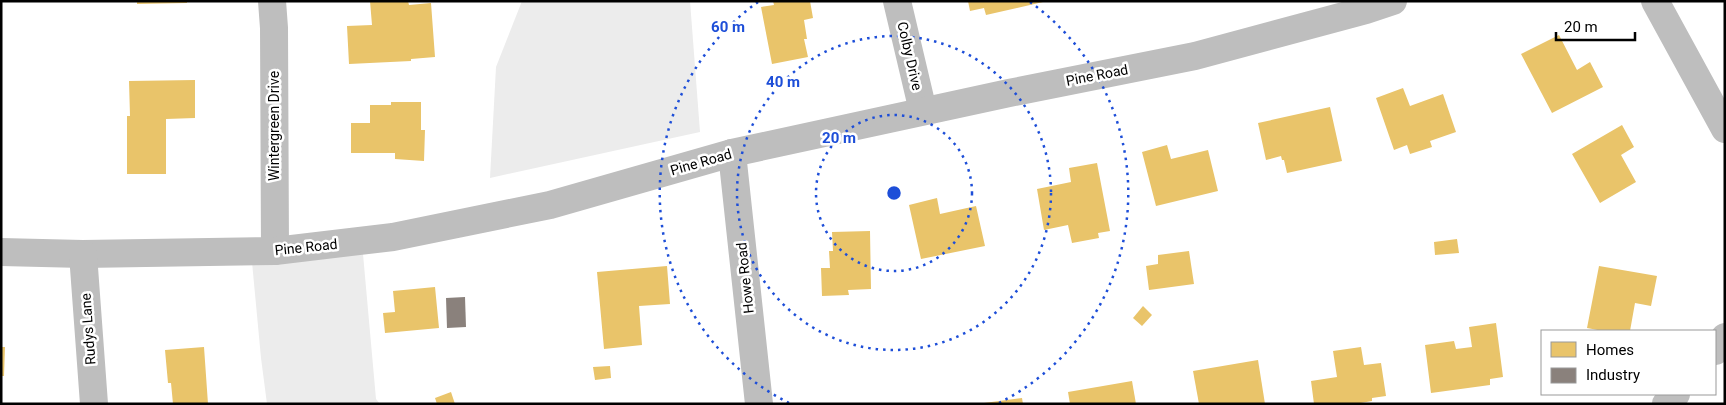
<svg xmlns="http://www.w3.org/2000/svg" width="1726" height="405" font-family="Roboto,sans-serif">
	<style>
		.green { fill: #ececec }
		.homes { fill: #e9c46a }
		.industry { fill: #8a817c }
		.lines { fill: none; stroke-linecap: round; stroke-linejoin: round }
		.minor { stroke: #bebebe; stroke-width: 28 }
		.ring { fill: none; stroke: #1d4ed8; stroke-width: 2.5; stroke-dasharray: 2.5 5 }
		.labels { text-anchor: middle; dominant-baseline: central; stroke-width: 5; stroke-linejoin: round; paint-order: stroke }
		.street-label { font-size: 14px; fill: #000; stroke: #fff }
		.centre { fill: #1d4ed8; stroke: #fff; stroke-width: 2.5 }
		.ring-label { font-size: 15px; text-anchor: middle; font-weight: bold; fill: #1d4ed8; stroke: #fff; stroke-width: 5; stroke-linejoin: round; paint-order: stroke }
	</style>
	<rect width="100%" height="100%" fill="#fff"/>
	<g class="green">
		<polygon points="522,1 690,1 700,132 490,178 496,67"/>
		<polygon points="363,254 376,399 380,404 267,404 261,358 252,262"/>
	</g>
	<g class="homes">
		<polygon points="137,1 187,1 187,3 137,4"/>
		<polygon points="370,1 408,1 409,5 431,3 435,57 411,59 411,61 349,64 347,26 372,25"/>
		<polygon points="773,1 810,1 813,18 804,20 807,39 804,39 808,57 772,64 761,7 774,5"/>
		<polygon points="968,1 1043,1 1043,2 986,15 984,8 970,11"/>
		<polygon points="1559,35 1577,70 1590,62 1603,87 1552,113 1521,54"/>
		<polygon points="195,80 195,118 166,119 166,174 127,174 127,116 130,116 129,81"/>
		<polygon points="1403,88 1410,106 1443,94 1456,132 1430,141 1432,147 1410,154 1407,145 1394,150 1376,98"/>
		<polygon points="391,102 421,102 421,130 425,130 424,161 395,159 395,153 351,153 351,123 370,123 370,105 391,105"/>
		<polygon points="1330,107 1342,161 1287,173 1284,160 1282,160 1281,156 1266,160 1258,123"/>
		<polygon points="1622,125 1634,147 1621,155 1636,182 1600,203 1572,154"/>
		<polygon points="1167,145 1171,159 1208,150 1218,191 1156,206 1142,152"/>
		<polygon points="1097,163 1110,231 1098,233 1099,238 1072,243 1068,225 1044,230 1037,189 1071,182 1069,168"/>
		<polygon points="937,198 940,214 976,206 985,246 921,259 909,205"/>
		<polygon points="870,231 871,289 848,290 849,295 822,296 821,268 830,268 829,251 833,251 832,232"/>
		<polygon points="1457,239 1459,253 1435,255 1434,242"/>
		<polygon points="1189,251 1194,284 1149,290 1146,266 1158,264 1158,255"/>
		<polygon points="667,266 670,304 639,306 642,345 604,349 597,272"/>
		<polygon points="1599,266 1657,276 1651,306 1635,303 1630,331 1603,331 1587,328"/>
		<polygon points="435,287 439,328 385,333 383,313 395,312 393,291"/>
		<polygon points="1143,306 1152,315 1142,326 1133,318"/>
		<polygon points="1496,323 1503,377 1490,379 1490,385 1431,393 1425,345 1454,341 1456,349 1472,347 1469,327"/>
		<polygon points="1,347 5,347 4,376 1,376"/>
		<polygon points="204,347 208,404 173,404 171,383 168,383 165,350"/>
		<polygon points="1361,347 1364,365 1381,363 1386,396 1372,398 1372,401 1355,404 1314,404 1311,381 1337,377 1333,351"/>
		<polygon points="1258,360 1265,404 1199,404 1193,371"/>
		<polygon points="610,366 611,378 595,380 593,367"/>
		<polygon points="1132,381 1136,404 1070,404 1068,392"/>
		<polygon points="451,392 455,404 437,404 435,398"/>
		<polygon points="1022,398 1023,404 984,404 984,403"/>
	</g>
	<polygon class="industry" points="465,297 466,327 447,328 446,298"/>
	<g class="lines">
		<g class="minor">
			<polyline points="272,1 274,28 275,251"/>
			<polyline points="897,1 923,111"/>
			<polyline points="1655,1 1725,129"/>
			<polyline points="732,153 759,404"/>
			<polyline points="1,252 83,254 275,251 393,237 550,205 732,153 1009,93 1195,56 1366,10 1393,1"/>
			<polyline points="83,254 94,404"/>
			<polyline points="1715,351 1725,337"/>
			<polyline points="1666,404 1676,394"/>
		</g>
	</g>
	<g class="ring">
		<circle cx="894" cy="193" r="78"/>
		<circle cx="894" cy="193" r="157"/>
		<path d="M789 403A235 235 0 0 1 758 2M1030 2A235 235 0 0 1 999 403"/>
	</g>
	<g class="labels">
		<g class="street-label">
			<text transform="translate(910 56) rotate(77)">Colby Drive</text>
			<text transform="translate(1097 75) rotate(-11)">Pine Road</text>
			<text transform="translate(274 126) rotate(-90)">Wintergreen Drive</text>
			<text transform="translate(701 162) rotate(-16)">Pine Road</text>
			<text transform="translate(306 247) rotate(-6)">Pine Road</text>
			<text transform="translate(745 278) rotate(-96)">Howe Road</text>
			<text transform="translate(88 329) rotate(-94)">Rudys Lane</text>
		</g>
	</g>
	<circle cx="894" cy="193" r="8" class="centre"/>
	<g class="ring-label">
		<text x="728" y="32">60 m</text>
		<text x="783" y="87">40 m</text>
		<text x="839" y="143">20 m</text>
	</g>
	<rect width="1726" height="405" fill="none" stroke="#000000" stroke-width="5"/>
	<rect x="1541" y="330" width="175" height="65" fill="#ffffff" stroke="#999999"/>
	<rect x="1551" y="342" width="25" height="15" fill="#e9c46a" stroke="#999999"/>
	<text x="1586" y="355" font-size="15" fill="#000000">Homes</text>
	<rect x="1551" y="368" width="25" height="15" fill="#8a817c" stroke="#999999"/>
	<text x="1586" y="380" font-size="15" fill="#000000">Industry</text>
	<path d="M1556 32v8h79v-8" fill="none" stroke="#000000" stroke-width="2.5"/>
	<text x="1564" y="32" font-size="15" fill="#000000" stroke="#ffffff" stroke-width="4" paint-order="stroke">20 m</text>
</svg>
